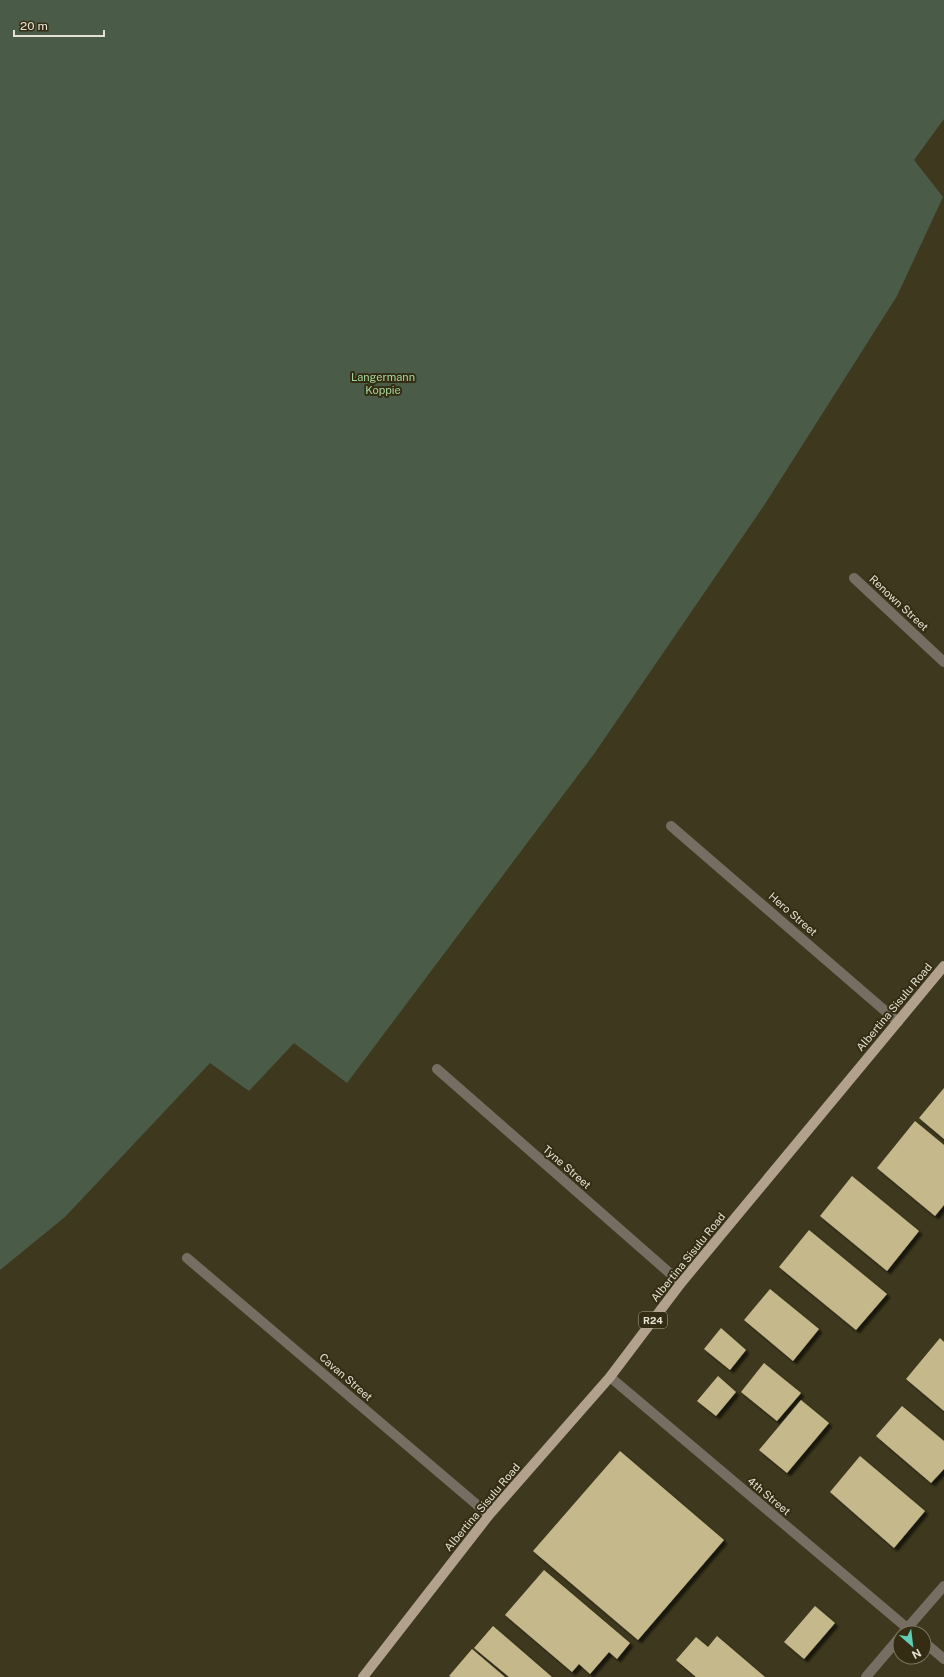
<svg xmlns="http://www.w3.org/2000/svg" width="944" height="1677" font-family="'Public Sans',sans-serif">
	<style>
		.green { fill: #4a5c47 }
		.building { fill: #c5b88b; filter: url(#shadow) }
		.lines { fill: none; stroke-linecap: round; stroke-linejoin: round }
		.minor { stroke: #766e63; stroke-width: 10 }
		.major { stroke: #b2a28d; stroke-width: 10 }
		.labels { text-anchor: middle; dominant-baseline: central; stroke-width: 4; stroke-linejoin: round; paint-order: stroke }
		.shield { fill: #342d14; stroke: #b0ab99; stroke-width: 1 }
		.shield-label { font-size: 10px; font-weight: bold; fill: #e5e1d2 }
		.park-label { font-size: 11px; fill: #a6d69d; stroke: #342d14 }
		.street-label { font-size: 11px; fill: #e5e1d2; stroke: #342d14 }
	</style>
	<defs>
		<filter id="shadow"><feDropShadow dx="3.5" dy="3.5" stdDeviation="1" flood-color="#0009"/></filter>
	</defs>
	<rect width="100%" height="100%" fill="#3e381e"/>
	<polygon class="green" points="0,0 944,0 944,119 914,160 943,197 897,296 765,504 594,754 347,1083 294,1043 249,1091 210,1063 65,1217 0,1270"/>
	<g class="building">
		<polygon points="944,1088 944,1139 919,1118"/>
		<polygon points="915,1121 944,1145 944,1205 935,1216 877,1168"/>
		<polygon points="852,1176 919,1231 887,1271 820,1216"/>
		<polygon points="809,1230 887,1294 856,1330 779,1267"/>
		<polygon points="770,1289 819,1329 793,1361 744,1320"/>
		<polygon points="721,1328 746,1350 730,1370 704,1349"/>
		<polygon points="940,1338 944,1342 944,1411 906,1379"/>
		<polygon points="764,1363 801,1393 777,1421 741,1392"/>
		<polygon points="718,1376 736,1392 716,1416 697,1401"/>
		<polygon points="801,1400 829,1423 787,1473 759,1450"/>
		<polygon points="902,1406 944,1441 944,1469 931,1483 876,1436"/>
		<polygon points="620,1451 724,1540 638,1640 533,1551"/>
		<polygon points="860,1456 925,1511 894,1548 830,1492"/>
		<polygon points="544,1570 630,1643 617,1659 609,1652 590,1674 579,1664 572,1672 505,1615"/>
		<polygon points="815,1606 835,1623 804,1659 784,1642"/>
		<polygon points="493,1626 552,1677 509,1677 474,1648"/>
		<polygon points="717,1636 765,1677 696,1677 676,1660 696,1637 708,1647"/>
		<polygon points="472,1649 505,1677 451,1677 449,1676"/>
	</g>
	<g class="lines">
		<g class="minor">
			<polyline points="854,578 944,662"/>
			<polyline points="671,826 898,1022"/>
			<polyline points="437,1069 681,1283"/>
			<polyline points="187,1258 489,1515"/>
			<polyline points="610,1377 913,1633"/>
			<polyline points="903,1633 944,1586"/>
			<polyline points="924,1642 944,1659"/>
			<polyline points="866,1677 900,1637"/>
		</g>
		<polyline class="major" points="363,1677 489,1515 610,1377 681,1283 944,966"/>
	</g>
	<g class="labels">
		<rect class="shield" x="639" y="1312" width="28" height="16" rx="3"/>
		<g class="shield-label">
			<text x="653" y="1320">R24</text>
		</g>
		<g class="park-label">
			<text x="383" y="377">Langermann<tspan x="383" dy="13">Koppie</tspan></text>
		</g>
		<g class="street-label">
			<text transform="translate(899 603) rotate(43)">Renown Street</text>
			<text transform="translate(793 914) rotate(41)">Hero Street</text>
			<text transform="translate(894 1007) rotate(-50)">Albertina Sisulu Road</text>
			<text transform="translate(567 1167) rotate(41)">Tyne Street</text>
			<text transform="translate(688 1257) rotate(-51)">Albertina Sisulu Road</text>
			<text transform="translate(346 1377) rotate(41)">Cavan Street</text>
			<text transform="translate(769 1496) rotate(40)">4th Street</text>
			<text transform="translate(482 1507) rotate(-50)">Albertina Sisulu Road</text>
		</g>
	</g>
	<g transform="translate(912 1645) rotate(152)"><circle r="19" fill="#342d14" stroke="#7b7560"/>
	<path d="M0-3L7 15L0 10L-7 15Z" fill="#5eceb7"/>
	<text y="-6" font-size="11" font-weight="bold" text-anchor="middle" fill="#e5e1d2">N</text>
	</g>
	<path d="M14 30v6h90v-6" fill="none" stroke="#e5e1d2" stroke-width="2"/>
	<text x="20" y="30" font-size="12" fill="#e5e1d2" stroke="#342d14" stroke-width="3" paint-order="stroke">20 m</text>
</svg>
